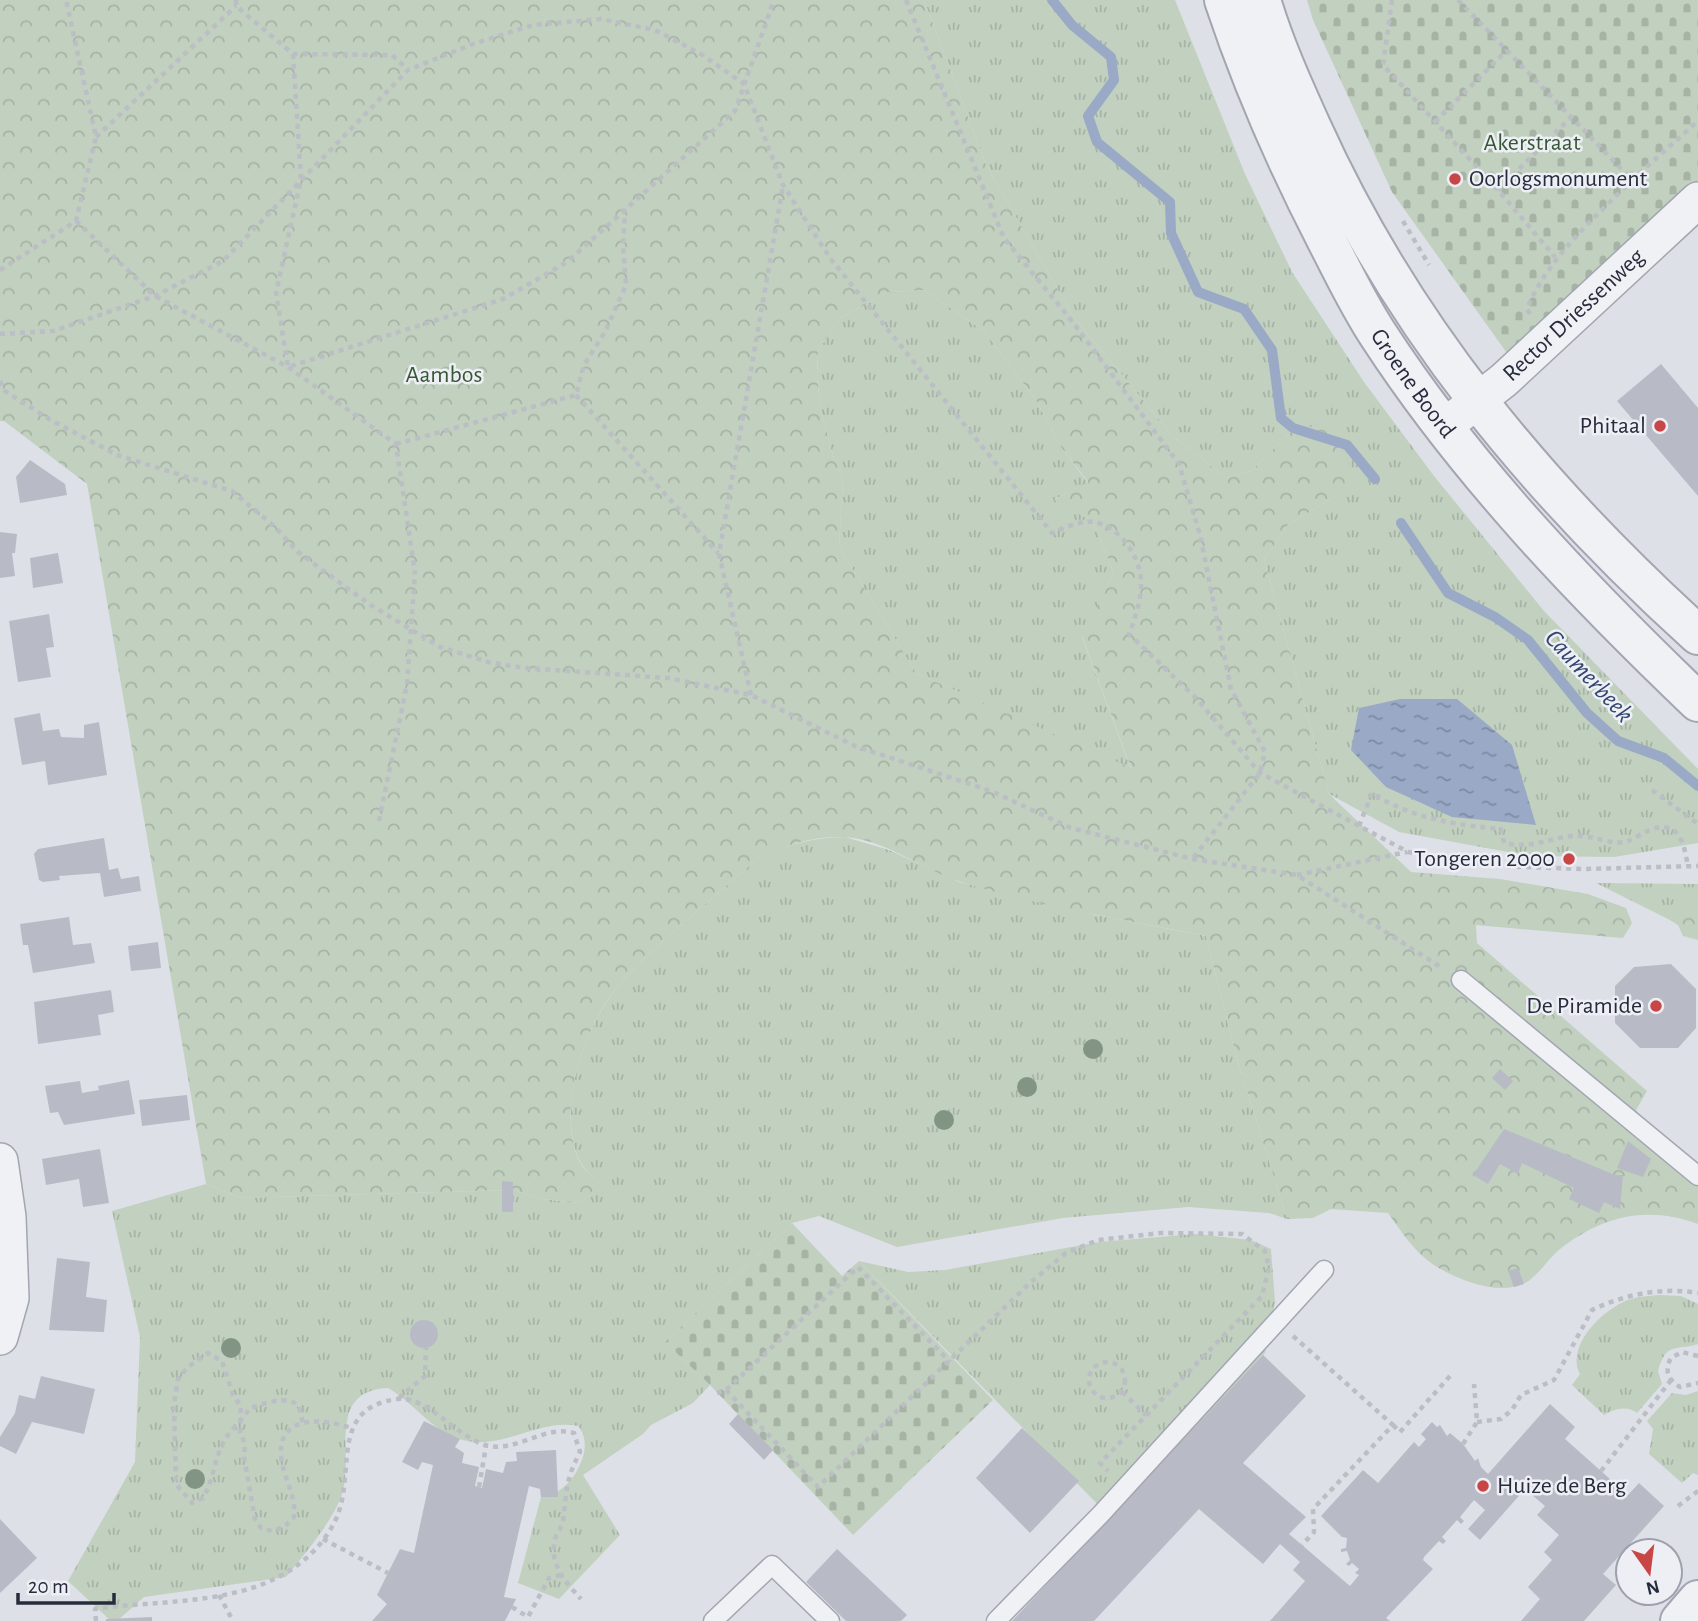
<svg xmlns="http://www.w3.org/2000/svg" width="1698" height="1621" font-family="'Alegreya Sans',sans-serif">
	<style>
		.grass { fill: url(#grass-tufts) }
		.forest { fill: url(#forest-crowns); fill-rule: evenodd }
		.cemetery { fill: url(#cemetery-stones) }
		.water { fill: url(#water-ripples) }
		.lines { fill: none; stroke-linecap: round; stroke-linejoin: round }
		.stream { stroke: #99a9c6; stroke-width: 10 }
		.building { fill: #b8bbc6 }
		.service-casing { stroke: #a3a6b1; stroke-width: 21 }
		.minor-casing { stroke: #a3a6b1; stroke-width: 38 }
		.tertiary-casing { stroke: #a3a6b1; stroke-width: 42 }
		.path { stroke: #bcbec5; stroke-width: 4.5; stroke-dasharray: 5 5; stroke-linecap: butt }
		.service { stroke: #f0f1f5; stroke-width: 18 }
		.minor { stroke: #f0f1f5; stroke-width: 35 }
		.tertiary { stroke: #f0f1f5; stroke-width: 38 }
		.path-bridge { stroke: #bcbec5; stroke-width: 4.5; stroke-dasharray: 5 5; stroke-linecap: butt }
		.tree { fill: #829585 }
		.poi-dot { fill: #c94647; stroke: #edeff5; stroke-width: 2.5 }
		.labels { text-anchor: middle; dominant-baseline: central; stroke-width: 5; stroke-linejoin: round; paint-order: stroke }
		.park-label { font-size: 24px; fill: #375835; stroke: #edeff5 }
		.poi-label { font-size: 24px; fill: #272c3d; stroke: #edeff5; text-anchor: end }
		.street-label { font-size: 24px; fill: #272c3d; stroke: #edeff5 }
		.water-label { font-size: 26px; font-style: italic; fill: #33466f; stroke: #edeff5 }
	</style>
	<defs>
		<pattern id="grass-tufts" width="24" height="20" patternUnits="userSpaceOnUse" patternTransform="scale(1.75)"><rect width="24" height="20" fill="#c1d0bf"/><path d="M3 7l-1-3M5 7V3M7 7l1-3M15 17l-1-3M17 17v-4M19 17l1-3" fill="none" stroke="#a6b3a5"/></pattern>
		<pattern id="forest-crowns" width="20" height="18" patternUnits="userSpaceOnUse" patternTransform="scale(1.75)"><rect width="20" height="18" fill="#c1d0bf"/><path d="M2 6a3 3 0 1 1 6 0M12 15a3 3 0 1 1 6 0" fill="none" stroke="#a6b3a5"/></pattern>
		<pattern id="cemetery-stones" width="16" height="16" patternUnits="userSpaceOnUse" patternTransform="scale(1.75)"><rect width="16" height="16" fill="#c1d0bf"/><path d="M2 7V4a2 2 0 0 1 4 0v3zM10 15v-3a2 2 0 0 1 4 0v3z" fill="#a6b3a5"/></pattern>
		<pattern id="water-ripples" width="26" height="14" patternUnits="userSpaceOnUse" patternTransform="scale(1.75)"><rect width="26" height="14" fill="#99a9c6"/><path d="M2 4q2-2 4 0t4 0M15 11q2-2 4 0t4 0" fill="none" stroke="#7d8aa2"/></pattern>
	</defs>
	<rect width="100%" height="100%" fill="#dee0e7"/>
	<g class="grass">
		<polygon points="924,0 1175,0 1245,174 1292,272 1364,382 1434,476 1544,611 1698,769 1698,843 1614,857 1530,856 1399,832 1329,794 1264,560 1288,525 1334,497 1292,431 1251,471 1226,478 1173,436 1073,316 986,165"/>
		<polygon points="924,290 984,331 1036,400 1061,447 1088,483 1055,499 1093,522 1114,573 1082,637 1131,769 916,673 839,547 843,478 833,456 821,410 817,378 818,351 840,318 889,292"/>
		<path d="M845,837L889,850L959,882L1096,915L1206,936L1235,1052L1287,1219L1269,1213L1188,1207L1063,1218L897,1247L819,1216L792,1223L665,1342L710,1385L693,1403L651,1425L643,1434L583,1475L620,1535L559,1599L518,1583L541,1497C547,1495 556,1493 561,1489C579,1476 594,1444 578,1426C538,1418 498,1454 457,1438C429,1428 413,1402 388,1388C324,1391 356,1457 341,1497C331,1523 304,1555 286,1577L144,1597L117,1621H111L68,1581L135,1462L140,1337L112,1211L206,1184L240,1198L512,1190L543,1199L576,1203L603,1187C597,1180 586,1172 581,1163C553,1111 586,1020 624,979C664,937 712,899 756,860C785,844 812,838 845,837Z"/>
		<polygon points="1596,883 1698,884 1698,905 1682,905 1686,936 1698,941 1683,936 1678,925 1668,919"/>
		<polygon points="1195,1234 1251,1240 1271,1249 1275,1302 1265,1353 1112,1519 859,1261 908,1272 945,1270 1099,1242"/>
		<path d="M1659,1295L1681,1296L1698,1304V1344C1677,1351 1666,1341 1658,1371L1662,1384L1637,1413C1627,1405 1614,1409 1604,1415L1572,1385L1580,1374C1565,1345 1605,1307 1631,1299C1640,1296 1650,1296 1659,1295Z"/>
		<polygon points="1698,1391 1698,1475 1693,1473 1682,1483 1649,1454 1653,1429 1647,1421 1672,1393 1686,1395"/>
	</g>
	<g class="forest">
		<path d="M0,0H924L986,165L1073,316L1173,436L1226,478L1251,471L1292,431L1319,425L1341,446L1353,473L1334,497L1288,525L1264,560L1329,794L1411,872L1500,879L1588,894L1626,908L1632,923L1623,938L1476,925L1477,943L1647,1091L1636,1110L1698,1186V1224C1647,1205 1601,1216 1559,1250C1548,1259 1538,1276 1525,1283C1499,1297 1456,1279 1434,1265C1415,1253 1401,1231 1388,1213L1331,1209L1313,1218L1287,1219L1235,1052L1206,936C1124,920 1041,907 961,882C922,870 884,838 842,837C811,836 783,846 756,860C712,899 664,937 624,979C586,1019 553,1112 581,1164C586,1172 597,1180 604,1187L576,1203L543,1199L512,1190L240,1198L206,1184L87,484L4,421H0ZM924,290L984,331L1036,400L1061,447L1088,482L1054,500L1093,522L1114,573L1082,636L1131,768L916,673L839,547L843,478L833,456L821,410L817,378L818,351L840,318L889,292Z"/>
		<path d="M1682,905H1698V940L1686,936C1680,926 1677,916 1682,905Z"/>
	</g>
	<g class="cemetery">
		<polygon points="1307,0 1698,0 1698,186 1509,356 1392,192 1313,20"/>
		<polygon points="792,1223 842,1276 859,1261 993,1400 853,1535 710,1385 665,1342"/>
	</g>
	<polygon class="water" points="1400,699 1457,699 1512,745 1536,825 1452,817 1386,787 1351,750 1359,708"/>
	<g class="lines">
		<g class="stream">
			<polyline points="1052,0 1072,25 1111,57 1114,80 1088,116 1097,142 1170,202 1171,233 1198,292 1244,309 1272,350 1281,418 1293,428 1347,445 1375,479"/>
			<polyline points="1401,523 1448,593 1495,617 1528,640 1587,713 1618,741 1664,758 1698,786"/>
		</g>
	</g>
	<g class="building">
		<polygon points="1661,364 1698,408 1698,496 1617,401"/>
		<polygon points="30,460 65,484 67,495 20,503 16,477"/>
		<polygon points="0,532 17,534 15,553 12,553 15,576 0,578"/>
		<polygon points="58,553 63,583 33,588 30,558"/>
		<polygon points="49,614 54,647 46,648 51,677 18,682 9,621"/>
		<polygon points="40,713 43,731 59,729 61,737 84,738 84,725 99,722 107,775 48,785 45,761 22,765 14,718"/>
		<polygon points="104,838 109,870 118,868 121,879 139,876 141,891 104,897 100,873 59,876 60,880 43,882 39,880 34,854 38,849"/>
		<polygon points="69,917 73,945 91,943 95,963 33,973 28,945 23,945 20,924"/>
		<polygon points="158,942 161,968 131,971 128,946"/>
		<polygon points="1671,964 1696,989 1696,1028 1678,1048 1640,1048 1615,1023 1615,986 1634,967"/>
		<polygon points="111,990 114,1012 98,1015 101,1035 38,1044 34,1002"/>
		<polygon points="1500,1069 1513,1081 1505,1090 1492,1078"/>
		<polygon points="129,1080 135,1114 64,1125 58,1112 50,1113 45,1086 80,1081 82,1093 99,1090 98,1086"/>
		<polygon points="187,1095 190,1120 142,1126 139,1100"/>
		<polygon points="1504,1129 1615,1175 1623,1175 1620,1209 1604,1202 1599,1213 1569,1199 1574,1188 1522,1163 1518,1174 1500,1164 1488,1184 1473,1175"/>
		<polygon points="1628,1141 1651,1159 1643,1177 1617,1168"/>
		<polygon points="100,1149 109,1203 83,1207 79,1179 46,1185 42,1159"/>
		<polygon points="502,1181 513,1182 513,1212 502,1212"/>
		<polygon points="57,1258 90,1262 86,1297 107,1300 104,1332 49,1330"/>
		<polygon points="1518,1268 1524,1284 1514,1287 1508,1271"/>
		<circle cx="424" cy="1334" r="14"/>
		<polygon points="1263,1355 1306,1396 1243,1463 1306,1517 1289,1534 1350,1586 1359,1575 1355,1573 1359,1569 1352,1563 1349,1566 1346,1564 1350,1560 1347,1551 1341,1552 1341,1549 1346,1548 1347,1538 1342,1537 1321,1516 1363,1470 1378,1483 1414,1442 1419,1447 1426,1439 1421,1434 1432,1422 1437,1427 1440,1425 1447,1436 1450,1433 1463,1444 1475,1461 1478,1458 1481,1467 1488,1474 1550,1404 1575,1427 1565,1439 1628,1495 1639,1483 1664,1506 1603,1574 1616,1585 1584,1621 1521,1621 1540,1599 1528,1587 1552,1560 1544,1552 1559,1535 1537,1515 1545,1506 1525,1489 1480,1540 1468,1529 1485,1510 1474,1500 1460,1517 1464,1521 1461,1524 1457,1520 1442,1537 1446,1541 1443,1544 1439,1541 1424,1557 1423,1560 1433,1569 1386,1618 1390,1621 1270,1621 1305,1581 1293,1570 1300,1562 1280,1544 1263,1564 1199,1509 1094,1621 1012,1621"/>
		<polygon points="41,1376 95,1389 84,1434 32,1422 16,1454 0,1446 0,1437 15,1413 19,1395 35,1399"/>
		<polygon points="738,1414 773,1450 764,1460 729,1424"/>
		<polygon points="424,1421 460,1439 455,1447 464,1453 462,1463 479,1467 475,1486 482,1488 486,1469 503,1473 506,1462 517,1461 516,1452 556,1450 558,1497 541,1497 540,1489 529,1486 504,1597 516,1599 505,1621 372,1621 387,1604 377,1595 400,1549 414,1553 433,1465 422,1462 418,1470 402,1462"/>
		<polygon points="1022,1428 1079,1481 1030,1533 976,1478"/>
		<polygon points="0,1519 37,1558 0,1593"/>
		<polygon points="837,1549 907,1615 901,1621 846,1621 806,1582"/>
		<polygon points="152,1617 152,1621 106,1621 106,1619"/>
	</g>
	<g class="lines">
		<g class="service-casing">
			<g id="service">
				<polyline points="1461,980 1698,1176"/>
				<polyline points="713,1621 772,1565 830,1621"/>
				<polyline points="996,1621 1101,1514 1324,1270"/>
			</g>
		</g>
		<g class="minor-casing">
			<g id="minor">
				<path id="s1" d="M1445,426L1504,380L1698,200"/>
				<polyline points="0,1161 8,1217 11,1298 0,1337"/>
			</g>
		</g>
		<g class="tertiary-casing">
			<g id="tertiary">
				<path id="s2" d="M1224,0C1252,84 1287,164 1328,243C1344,274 1359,306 1379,336C1467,471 1582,591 1698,702"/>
				<path d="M1261,0C1274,44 1293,86 1312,128C1402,327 1537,489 1698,635"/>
				<polyline points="1680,1621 1698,1600"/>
			</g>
		</g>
		<g class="path">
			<polyline points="236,0 236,6 293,54 392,55 408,70"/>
			<polyline points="906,0 1004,238 1071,320 1179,464 1200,535 1231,689 1265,752 1260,773 1193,858"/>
			<polyline points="1392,0 1383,65 1498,190 1555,257"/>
			<polyline points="1458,0 1632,180 1698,121"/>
			<polyline points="293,54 301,179 276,293 288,367 503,299 567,262 735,111 774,0"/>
			<polyline points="1435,122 1507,50"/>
			<polyline points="96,137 236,6"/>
			<polyline points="1498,190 1571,117"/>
			<polyline points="76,221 155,296 288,367 396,444 415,573"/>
			<polyline points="1403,221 1429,265"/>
			<polyline points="0,270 76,221 96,137 66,0"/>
			<path d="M1530,314L1527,309C1549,256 1593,220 1632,180"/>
			<path d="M0,334L53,331L155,296L223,261L408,70L473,44L533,25L601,19L655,30L701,54L744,84L783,185L830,258L1052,533C1064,528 1081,520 1094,522C1119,526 1141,557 1141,582C1142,598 1135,619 1129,634L1196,698L1260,773L1408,852L1495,866L1583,869L1698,866"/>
			<polyline points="0,381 5,391 49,419 117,455 232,491 274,526 298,552 369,604 440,647 488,662 524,668 668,678 751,695 855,746 991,791 1071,828 1193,859 1297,875 1442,968"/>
			<polyline points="576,395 718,553"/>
			<polyline points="396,444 576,395 584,365 605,332 626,285 623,245 625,213"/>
			<polyline points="751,695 719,554 783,186"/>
			<polyline points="1652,790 1698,824"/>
			<polyline points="379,821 407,684"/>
			<path d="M1359,826L1372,793C1410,818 1456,825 1501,829L1504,843C1537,850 1551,835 1580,836C1595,836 1613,846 1628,841C1640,836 1656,823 1669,828C1684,834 1685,853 1688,866"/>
			<polyline points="1297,875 1407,852"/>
			<polyline points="1293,1336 1393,1425 1313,1509 1314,1532 1302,1545"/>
			<path d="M1698,1356L1682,1352L1671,1358C1664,1370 1668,1380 1680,1387L1698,1383"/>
			<circle cx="1107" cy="1380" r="18"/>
			<polyline points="726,1390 818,1487 1031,1282 1066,1253 1098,1240 1161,1233 1242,1234 1265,1251 1269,1267 1262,1296 1100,1463 1108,1471"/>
			<polyline points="1122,1392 1146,1415"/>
			<polyline points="717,1393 726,1390 858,1267 950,1362"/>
			<polyline points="399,1398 425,1376 426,1347"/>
			<path d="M303,1422C301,1418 301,1410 298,1406C289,1394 260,1404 249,1409C242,1421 227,1433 222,1445C214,1462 213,1481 203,1498L192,1503L176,1484L174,1404L178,1379L188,1367L208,1353L222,1361L233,1395L241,1406L240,1433L245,1443L244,1457L255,1519L261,1528L272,1531L284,1527L294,1517C296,1496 286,1483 282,1463C273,1415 320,1417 351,1428"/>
			<path d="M1477,1422L1501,1419L1512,1410L1521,1395L1554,1380L1592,1310C1626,1294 1661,1287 1698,1293"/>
			<polyline points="1393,1425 1400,1432 1450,1376"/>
			<polyline points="1463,1444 1477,1422 1474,1384"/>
			<polyline points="1601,1471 1671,1380"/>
			<polyline points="479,1487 486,1446"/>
			<polyline points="1678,1506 1698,1491"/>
			<polyline points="323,1539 388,1573"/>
			<polyline points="219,1595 233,1621"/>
			<polyline points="512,1607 528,1617 549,1578 560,1575"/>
			<path d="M96,1621L95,1609C163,1599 248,1607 304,1560C319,1548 335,1527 340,1508C353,1462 333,1407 398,1399C427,1396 456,1436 485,1445C515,1454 545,1424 574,1433L580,1452C565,1481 567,1490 563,1521C562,1528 558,1530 556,1536C547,1562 565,1582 581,1599"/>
		</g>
		<use href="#service" class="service"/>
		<use href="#minor" class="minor"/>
		<use href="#tertiary" class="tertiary"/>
		<polyline class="path-bridge" points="407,684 415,573"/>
	</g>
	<g class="tree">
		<circle cx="1093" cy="1049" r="10"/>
		<circle cx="1027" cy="1087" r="10"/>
		<circle cx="944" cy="1120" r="10"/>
		<circle cx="231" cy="1348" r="10"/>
		<circle cx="195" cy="1479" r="10"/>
	</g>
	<g class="poi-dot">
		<circle cx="1455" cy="179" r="7"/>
		<circle cx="1660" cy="426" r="7"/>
		<circle cx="1569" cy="859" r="7"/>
		<circle cx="1656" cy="1006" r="7"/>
		<circle cx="1483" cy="1486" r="7"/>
	</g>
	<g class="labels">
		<g class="park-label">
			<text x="1532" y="143">Akerstraat</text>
			<text x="444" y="375">Aambos</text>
		</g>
		<g class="poi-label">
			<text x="1469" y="179" text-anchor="start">Oorlogsmonument</text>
			<text x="1646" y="426">Phitaal</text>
			<text x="1555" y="859">Tongeren 2000</text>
			<text x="1642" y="1006">De Piramide</text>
			<text x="1497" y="1486" text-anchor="start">Huize de Berg</text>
		</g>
		<g class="street-label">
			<text stroke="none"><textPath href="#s1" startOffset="170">Rector Driessenweg</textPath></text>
			<text stroke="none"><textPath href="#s2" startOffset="429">Groene Boord</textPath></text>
		</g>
		<g class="water-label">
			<text transform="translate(1589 676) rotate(47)">Caumerbeek</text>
		</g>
	</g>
	<g transform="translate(1649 1572) rotate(166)"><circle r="33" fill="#edeff5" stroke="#9ea1ab" stroke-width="2"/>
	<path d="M0-5L12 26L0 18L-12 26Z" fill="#c94647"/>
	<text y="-10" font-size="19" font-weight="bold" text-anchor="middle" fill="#272c3d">N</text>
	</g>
	<path d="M18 1593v10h96v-10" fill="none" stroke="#272c3d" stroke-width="3.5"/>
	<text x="28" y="1593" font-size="21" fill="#272c3d" stroke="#edeff5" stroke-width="5" paint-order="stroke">20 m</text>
</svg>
